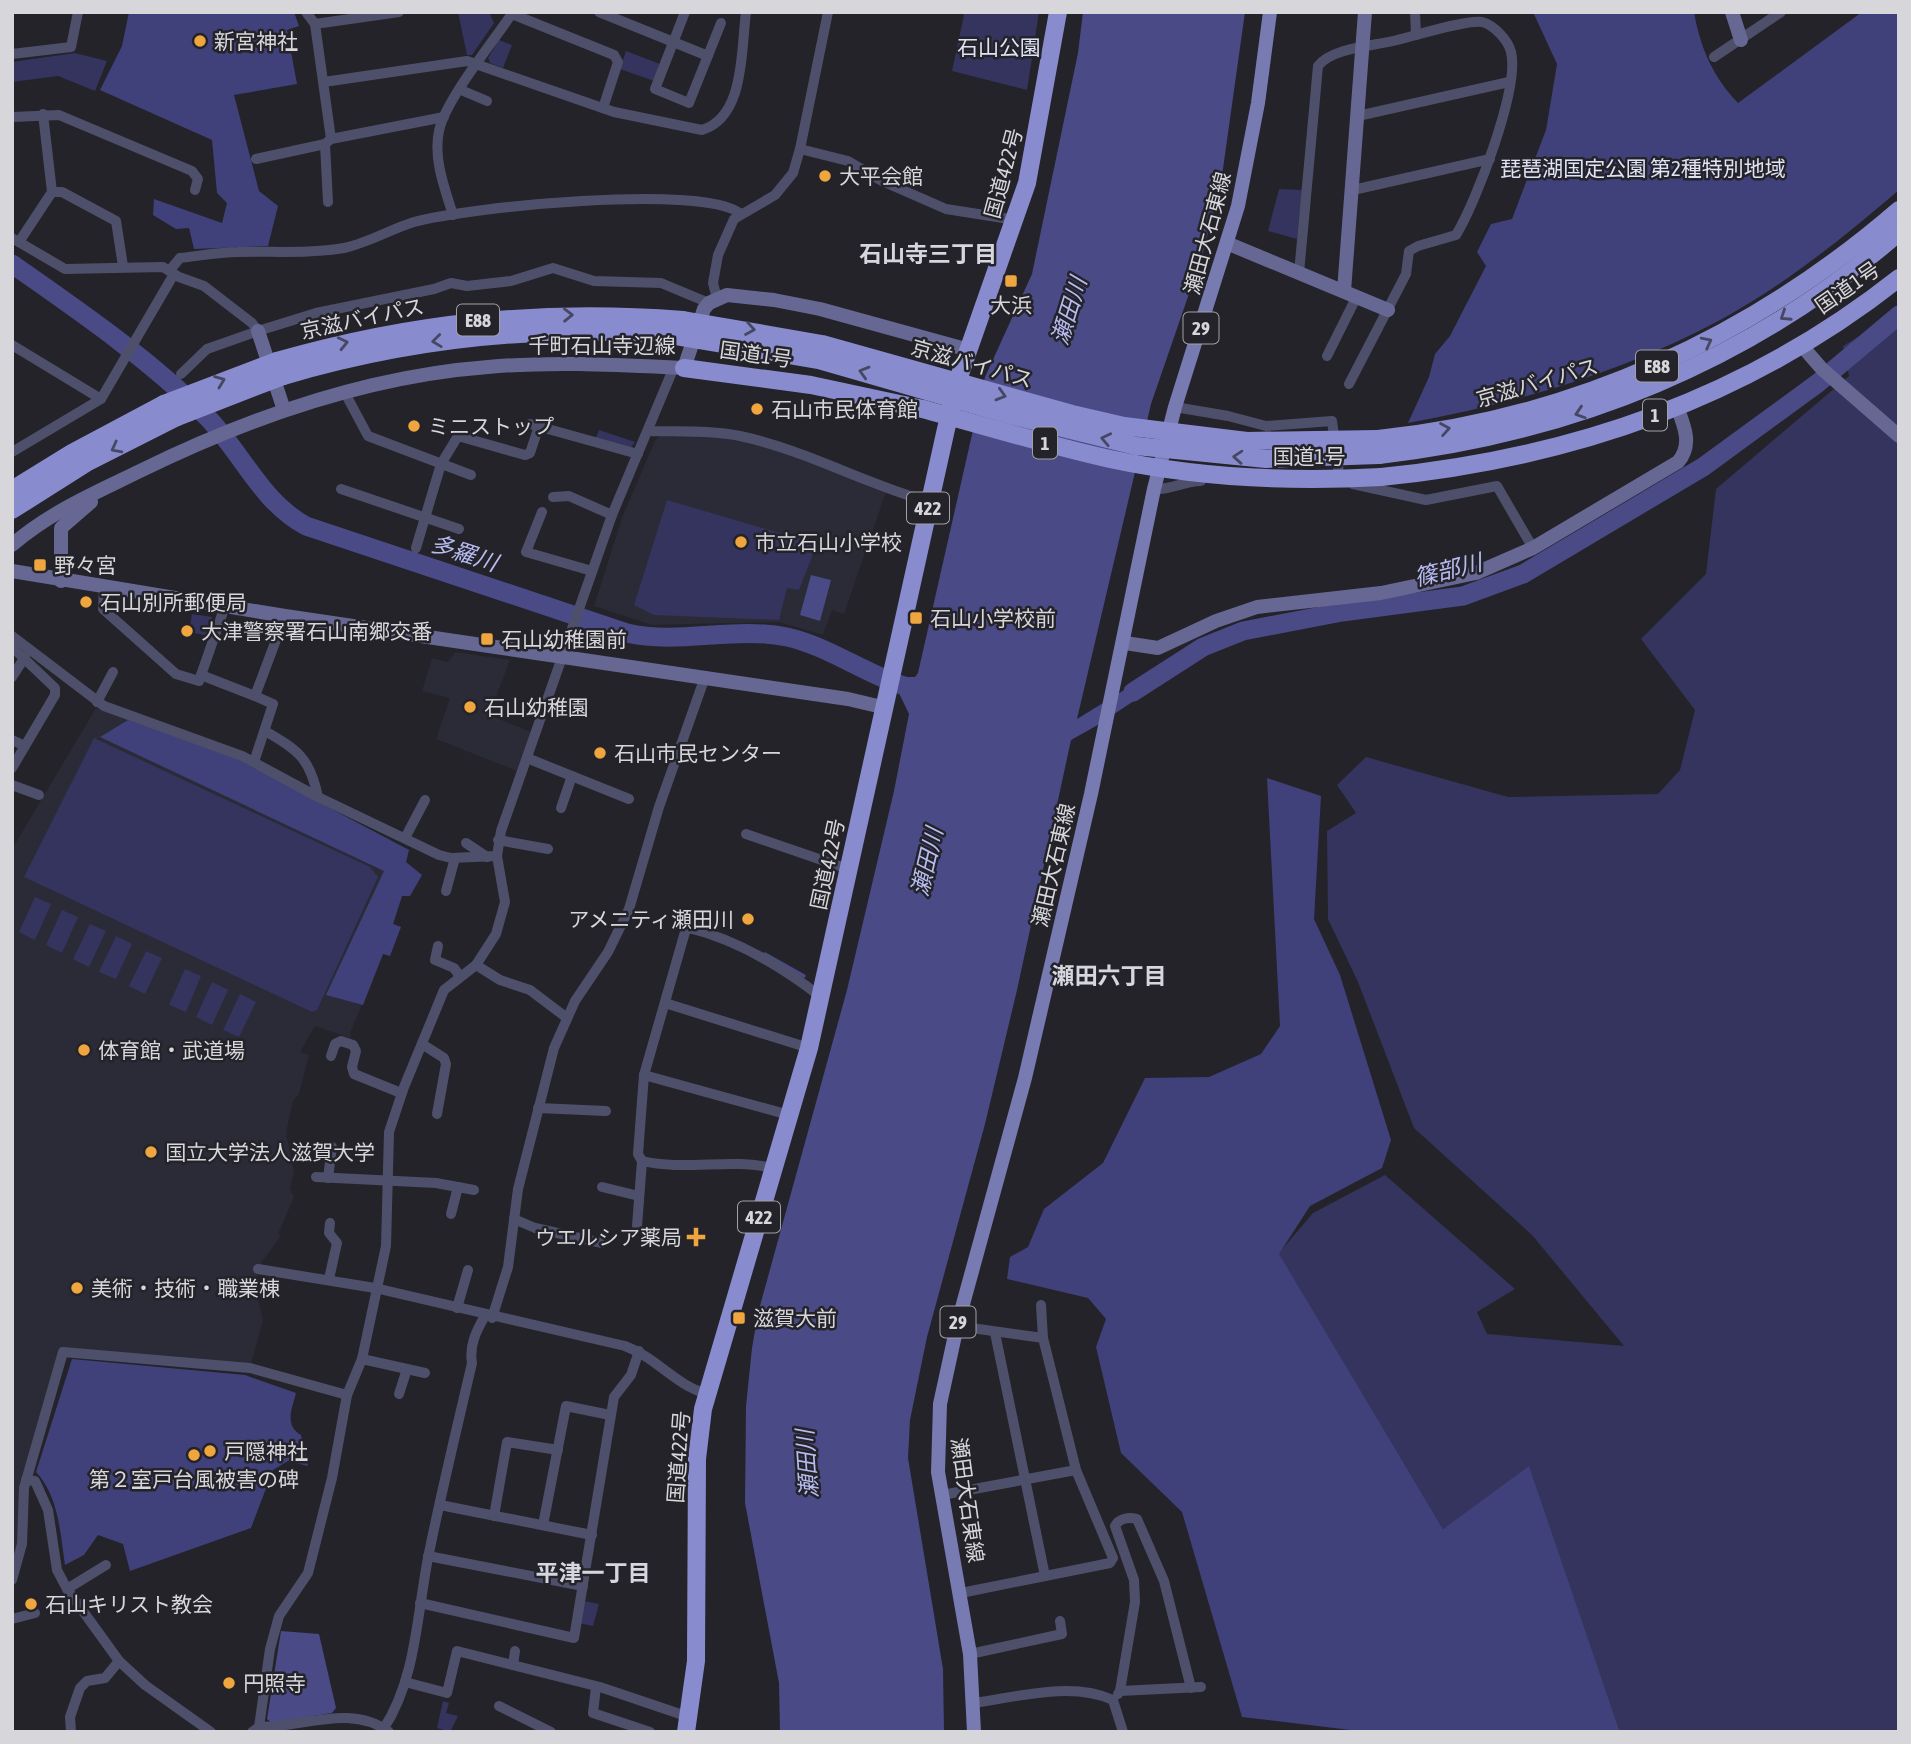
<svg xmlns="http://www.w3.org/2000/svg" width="1911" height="1744" font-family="'Asap Condensed','Noto Sans JP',sans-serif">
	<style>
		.built { fill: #2a2b37 }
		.green { fill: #34345e }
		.forest { fill: #40407b }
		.water { fill: #4a4a87 }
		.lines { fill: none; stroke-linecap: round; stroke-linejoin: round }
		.stream { stroke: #4a4a87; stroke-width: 3.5 }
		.river { stroke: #4a4a87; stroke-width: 19 }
		.street { stroke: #4e506b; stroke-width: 10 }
		.secondary { stroke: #666893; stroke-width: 14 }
		.primary { stroke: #787bb2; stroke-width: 14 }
		.highway { stroke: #888cce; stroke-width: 18 }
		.highway-bridge { stroke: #888cce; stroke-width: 18 }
		.oneway { stroke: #464863 }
		.poi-dot { fill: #f0a63f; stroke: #232329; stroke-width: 2.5 }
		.labels { text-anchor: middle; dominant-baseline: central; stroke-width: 5; stroke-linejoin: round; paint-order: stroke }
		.shield { fill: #232329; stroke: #a1a1a6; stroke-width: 2 }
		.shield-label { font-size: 19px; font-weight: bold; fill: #d7d7db }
		.poi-label { font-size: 21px; fill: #d7d7db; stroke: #232329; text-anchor: start }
		.park-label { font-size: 21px; fill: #e0e2f5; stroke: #232329 }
		.street-label { font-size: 21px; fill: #d7d7db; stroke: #232329 }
		.neighbourhood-label { font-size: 23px; font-weight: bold; fill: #d5d6de; stroke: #232329 }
		.water-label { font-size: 23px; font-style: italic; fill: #b7bbf1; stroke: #232329 }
	</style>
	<rect width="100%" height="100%" fill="#232329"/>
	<g class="built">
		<polygon points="661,435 726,437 761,444 886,492 844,614 832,610 823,635 779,622 652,625 594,606 623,515 655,441"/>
		<polygon points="455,652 510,660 489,715 531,732 517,771 436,739 450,698 422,691 432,658 448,662"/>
		<polygon points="96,708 237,759 409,850 406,862 422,875 410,896 402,896 393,924 401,927 390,956 383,954 350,1033 351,1038 315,1026 300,1052 309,1055 299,1094 293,1101 286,1133 294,1172 290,1188 294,1197 278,1234 281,1236 261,1263 255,1286 263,1320 251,1364 61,1348 22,1478 18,1543 12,1566 12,849"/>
	</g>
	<g class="green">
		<polygon points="458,12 489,12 494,23 472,55 467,55"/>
		<polygon points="959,12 1039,12 1027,90 952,71 964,15"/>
		<polygon points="499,40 512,45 503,68 490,63 488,58"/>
		<polygon points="626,51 660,64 654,81 620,69"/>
		<polygon points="75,53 107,61 95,91 58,76 12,82 12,62"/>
		<polygon points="1279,189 1302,190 1297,239 1268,231"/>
		<polygon points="1899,312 1899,1732 1620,1732 1529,1467 1443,1529 1278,1254 1313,1213 1385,1175 1515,1289 1477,1312 1487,1334 1624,1346 1532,1235 1414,1128 1358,982 1328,919 1327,831 1356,813 1337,785 1366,757 1508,797 1658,794 1680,770 1695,710 1641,639 1706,574 1716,489 1849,376 1843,346"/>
		<polygon points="599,430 635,442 629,450 595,440"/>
		<polygon points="667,500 817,544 799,590 787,588 779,620 654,615 634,605"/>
		<polygon points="192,614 212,617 209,636 189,632"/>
		<polygon points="94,738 370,867 378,877 317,1010 312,1012 24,877"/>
		<polygon points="35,897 51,904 35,940 19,932"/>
		<polygon points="62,910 78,917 62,953 46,945"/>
		<polygon points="90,924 106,931 89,967 73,959"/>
		<polygon points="116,936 132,944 116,979 99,972"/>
		<polygon points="146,951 162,958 145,994 129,986"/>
		<polygon points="185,969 201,976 186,1012 169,1005"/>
		<polygon points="212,982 228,990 212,1025 196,1017"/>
		<polygon points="240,994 256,1002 239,1037 223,1030"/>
		<polygon points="584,1601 599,1604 593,1626 579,1623"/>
		<polygon points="443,1701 449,1703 446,1713 458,1716 450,1732 437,1728"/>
	</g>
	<g class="forest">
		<polygon points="129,12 294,12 299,26 287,30 297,84 234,95 259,191 278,206 268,246 194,249 189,228 176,229 153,215 154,199 222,223 227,203 217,193 212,140 100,90 122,46"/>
		<path d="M1533,12H1694C1700,47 1713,77 1738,103L1862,12H1899V190C1844,237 1786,284 1722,319C1625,372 1516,403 1408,423L1429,377L1435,354L1450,336L1486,266L1477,252L1491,224L1512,219L1546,130L1557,64Z"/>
		<polygon points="128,720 237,759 409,850 406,862 422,875 410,896 402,896 393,924 401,927 390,956 383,954 363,1005 326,995 384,871 100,737"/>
		<polygon points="1267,778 1321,796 1314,919 1340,975 1391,1140 1382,1168 1310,1206 1279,1254 1443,1529 1529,1466 1620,1732 1367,1732 1242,1717 1182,1512 1121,1453 1096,1347 1106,1319 1088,1298 1007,1279 1010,1257 1028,1247 1044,1209 1103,1163 1145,1078 1209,1077 1261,1054 1280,1026"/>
		<path d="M72,1359L245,1375L296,1393C292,1409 284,1425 301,1435L308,1466L288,1461L273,1470L251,1528L130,1571L123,1544L98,1535L84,1555L65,1565C60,1532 59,1497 36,1472Z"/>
	</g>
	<g class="water">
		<polygon points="1083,12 1245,12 1221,183 1202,256 1151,404 1077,719 1152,673 1158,685 1096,726 1071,740 1017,990 985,1124 927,1337 910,1420 908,1458 943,1669 944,1732 780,1732 779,1683 745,1503 746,1406 752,1348 758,1313 847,990 894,791 909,714 898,691 902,677 915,677 918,673 985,377 1032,274 1078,53"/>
		<polygon points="811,575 831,580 820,621 800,615"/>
		<polygon points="281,1631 319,1634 336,1708 332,1713 272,1723 267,1719"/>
	</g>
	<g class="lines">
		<g class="stream">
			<polyline points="686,919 710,929"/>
			<polyline points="765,954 804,976"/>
		</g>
		<g class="river">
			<path d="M12,264C79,311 148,358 206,416C242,452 260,501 306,526L627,633C680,645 734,626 787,637C836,648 877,684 926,691"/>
			<polyline points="1133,692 1203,647 1243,631 1342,612 1463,596 1523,574 1703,467 1818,383 1899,315"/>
		</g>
		<g class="street">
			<polyline points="306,12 315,24 331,139 444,117"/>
			<polyline points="599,12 708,56"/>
			<polyline points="685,12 655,89 689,103 721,23"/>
			<polyline points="1415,12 1416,35"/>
			<polyline points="512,14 614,55 618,62 603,108"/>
			<polyline points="315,24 399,12"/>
			<polyline points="12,54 71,47 78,12"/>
			<polyline points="1714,57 1781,12"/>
			<path d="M324,82L467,61L614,112L702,130C745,117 741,50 746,12"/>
			<polyline points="461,90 487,101"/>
			<polyline points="1358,116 1509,82"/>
			<polyline points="12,117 59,115 192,171 198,179 195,190"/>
			<polyline points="325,144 328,202"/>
			<polyline points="800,149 848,161 882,181 946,209 1016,220"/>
			<polyline points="256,159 325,144 331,139"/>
			<polyline points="1353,190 1490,159"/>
			<polyline points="52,192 62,192 116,221 123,266"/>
			<path d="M453,215C445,189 433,159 439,131C445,100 494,41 513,12"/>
			<polyline points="12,238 65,269 163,267 179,277 204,286 252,323 258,331"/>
			<polyline points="19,242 52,192 43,114"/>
			<path d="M170,270L180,258C199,256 219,252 238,252C274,251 309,254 344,248C368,243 391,229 414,222C468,207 699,184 740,213"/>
			<path d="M1299,273L1318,66C1332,48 1372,46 1393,41C1411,37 1467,19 1482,22C1494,25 1508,40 1511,52C1520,87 1476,203 1456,235L1418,246L1409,251L1406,274L1349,384"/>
			<polyline points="717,299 713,283 718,255 734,219 775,195 793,173 800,149 828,12"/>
			<polyline points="12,345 101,399"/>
			<polyline points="1327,356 1357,296"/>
			<polyline points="181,374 207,349 258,331 316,313 434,289 451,283 467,286 511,281 553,268 594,281 661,283 709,303"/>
			<polyline points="345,393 368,436 471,475"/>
			<polyline points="1175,407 1228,416 1266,426 1332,421 1340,481"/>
			<polyline points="530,424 638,454"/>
			<path d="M648,431C678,432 711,430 740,436C806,450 865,484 930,502"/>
			<polyline points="12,452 101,399 174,274"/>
			<polyline points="1353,484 1426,500 1497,486 1533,548"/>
			<polyline points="341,489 459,529"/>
			<path d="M1154,489C1171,490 1184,481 1201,481"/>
			<polyline points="553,497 569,496 612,515"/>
			<polyline points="542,512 526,552 592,571"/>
			<polyline points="416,548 441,464 458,436 525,455 530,453 539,426"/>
			<polyline points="104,588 103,609 176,674 199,681 225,606"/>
			<polyline points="12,636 104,706 242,756 318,797 439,855 451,858 497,856"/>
			<polyline points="12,647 55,688 55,695 12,768"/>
			<polyline points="201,675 255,696 285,616"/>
			<polyline points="12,677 25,657"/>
			<polyline points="97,702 113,672"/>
			<path d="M265,731C298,750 310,758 318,797"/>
			<polyline points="12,740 25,746"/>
			<polyline points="527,758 629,799"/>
			<polyline points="254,762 273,704 255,696"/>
			<polyline points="12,785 39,795"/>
			<polyline points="561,808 572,776"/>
			<polyline points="746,834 848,869"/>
			<polyline points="405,838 425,800"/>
			<polyline points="498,840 548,849"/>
			<polyline points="466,843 487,857"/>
			<polyline points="446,891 455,858"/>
			<polyline points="438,946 435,960 454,968 459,975"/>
			<polyline points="476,965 500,980 530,990 567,1018"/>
			<polyline points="665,1003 809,1048"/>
			<polyline points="422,1044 444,1058 446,1064 437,1114"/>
			<polyline points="331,1056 335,1044 341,1041 353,1045 356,1051 352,1067 354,1074 401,1093"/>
			<polyline points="644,1075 789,1115"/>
			<polyline points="538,1108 606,1111"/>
			<path d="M773,1168C730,1158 685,1171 642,1161L638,1154L644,1075L685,932L689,928C738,940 781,966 821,997"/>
			<polyline points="316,1177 436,1183 474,1190"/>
			<polyline points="328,1178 332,1147"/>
			<polyline points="602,1187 639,1196"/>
			<polyline points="451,1214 458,1187"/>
			<polyline points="514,1219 535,1228 602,1243"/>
			<polyline points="637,1226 642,1161"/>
			<path d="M258,1269L375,1288L625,1346C657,1358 675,1385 707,1394"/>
			<polyline points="329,1279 337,1243 329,1233 330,1223"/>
			<polyline points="1041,1305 1043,1338"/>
			<polyline points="457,1308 468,1270"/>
			<polyline points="492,1318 508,1267 518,1189 554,1048 575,1001 608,952 629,909 659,807 705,677"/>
			<polyline points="957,1326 1043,1338 1076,1470 1113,1558 1110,1563 961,1593"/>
			<polyline points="995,1333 1045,1576"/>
			<polyline points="362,1359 425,1373"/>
			<polyline points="399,1394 407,1369"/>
			<polyline points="26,1480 35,1481 48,1510 57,1570 67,1589 119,1661 145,1685 211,1732"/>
			<polyline points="942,1495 1076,1470"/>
			<polyline points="440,1505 592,1535"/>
			<polyline points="494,1516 507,1442 558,1450"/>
			<polyline points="543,1525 566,1406 610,1415"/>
			<polyline points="428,1556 583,1586"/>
			<polyline points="12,1580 22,1544 24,1488 63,1352 250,1368 347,1395"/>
			<polyline points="67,1589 106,1565"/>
			<polyline points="420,1603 574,1638 614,1397 631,1375 639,1351"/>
			<polyline points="12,1619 35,1613"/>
			<polyline points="970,1654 1062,1634 1060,1621"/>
			<polyline points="513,1665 515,1651"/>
			<polyline points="405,1682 447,1693 457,1651 600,1687 689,1717"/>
			<polyline points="596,1687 593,1713 650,1732"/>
			<path d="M1120,1691L1135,1602L1134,1580L1115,1526C1119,1518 1129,1517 1137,1519L1164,1581L1191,1688"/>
			<polyline points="1118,1694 1120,1691 1201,1687"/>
			<path d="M974,1703C1017,1697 1072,1681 1113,1700L1123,1732"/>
			<polyline points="499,1706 551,1732"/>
			<polyline points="259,1727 270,1649 279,1616 308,1573 332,1478 347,1395 362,1359 386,1246 389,1132 404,1087 444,990 476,965 496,934 505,902 497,856 501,831 612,515 674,367"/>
			<path d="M384,1728C416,1679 417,1614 428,1558C441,1493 457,1428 472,1363C469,1346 476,1331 485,1316"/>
			<polyline points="71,1732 70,1717 80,1688 87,1681 105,1678 119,1661"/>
			<path d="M252,1732L259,1727C301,1728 351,1703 389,1732"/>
		</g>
		<g class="secondary">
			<polyline points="1732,12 1741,40"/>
			<polyline points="1229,244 1388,310"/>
			<polyline points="1344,291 1365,12"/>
			<polyline points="258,331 284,410"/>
			<polyline points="1802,346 1822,369 1899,436"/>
			<path d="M12,545C50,512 95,493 140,471C248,418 368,376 488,367C553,361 620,365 684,368L704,309L709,303L727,295L774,300L820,309L969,350"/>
			<polyline points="12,571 285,616 848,699 882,707"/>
			<polyline points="61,581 61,528 91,502"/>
			<path d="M1125,643L1158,648L1216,621L1257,607L1381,593L1476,573L1533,548L1678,462C1693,445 1684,425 1677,407"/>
		</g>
		<polyline class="primary" points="974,1732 970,1654 938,1472 940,1404 957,1326 1025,1078 1091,794 1154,489 1175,407 1238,206 1258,103 1270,12"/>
		<g class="highway">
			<path d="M277,361C414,322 541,309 683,320"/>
			<polyline points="684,368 811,385 923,409"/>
			<path d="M283,376C412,338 542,324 676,336"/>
			<path d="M1378,439C1573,419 1751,338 1899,210"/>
			<path d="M1379,455C1572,433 1752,361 1899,232"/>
			<path d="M1381,477C1573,458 1747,398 1899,278"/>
			<polyline points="12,490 72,453 164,404"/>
			<polyline points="12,510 88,462 177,417"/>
			<polyline points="686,1732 696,1661 697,1459 703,1409 809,1048 946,429 961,371 1027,183 1058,12"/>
		</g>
		<g class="highway-bridge">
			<polyline points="683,320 822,344 1072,414 1124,426 1247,441 1378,439"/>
			<polyline points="676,336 819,360 1010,415 1136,446 1266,459 1379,455"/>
			<polyline points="164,404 277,361"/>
			<path d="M923,409C985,426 1047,445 1110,459C1199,478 1291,482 1381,477"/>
			<polyline points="177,417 283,376"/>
		</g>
	</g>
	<defs><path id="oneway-chevron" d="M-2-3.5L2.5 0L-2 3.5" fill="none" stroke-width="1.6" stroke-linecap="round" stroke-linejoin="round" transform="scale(1.75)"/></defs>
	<g class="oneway">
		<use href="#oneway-chevron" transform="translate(568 315) rotate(-1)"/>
		<use href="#oneway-chevron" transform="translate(1785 316) rotate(147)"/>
		<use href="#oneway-chevron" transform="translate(750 329) rotate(10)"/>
		<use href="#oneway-chevron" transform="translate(437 341) rotate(173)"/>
		<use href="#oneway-chevron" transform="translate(1707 342) rotate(-27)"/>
		<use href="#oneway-chevron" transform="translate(343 343) rotate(-13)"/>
		<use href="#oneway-chevron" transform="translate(864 372) rotate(-164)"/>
		<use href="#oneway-chevron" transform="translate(220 381) rotate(-21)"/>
		<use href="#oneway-chevron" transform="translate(1001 395) rotate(16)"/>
		<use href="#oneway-chevron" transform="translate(1580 413) rotate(162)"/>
		<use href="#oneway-chevron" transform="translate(1445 429) rotate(-10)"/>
		<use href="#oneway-chevron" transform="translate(1106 439) rotate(-168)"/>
		<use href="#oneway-chevron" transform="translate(116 448) rotate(152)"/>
		<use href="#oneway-chevron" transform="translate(1238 457) rotate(-176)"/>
	</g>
	<g class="poi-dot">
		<circle cx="200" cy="41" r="7"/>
		<circle cx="825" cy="176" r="7"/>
		<rect x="1004" y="274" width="14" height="14" rx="3.5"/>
		<circle cx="757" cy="409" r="7"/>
		<circle cx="414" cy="426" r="7"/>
		<circle cx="741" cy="542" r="7"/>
		<rect x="33" y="558" width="14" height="14" rx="3.5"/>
		<circle cx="86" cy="602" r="7"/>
		<rect x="909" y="611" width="14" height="14" rx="3.5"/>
		<circle cx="187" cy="631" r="7"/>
		<rect x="480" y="632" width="14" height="14" rx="3.5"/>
		<circle cx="470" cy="707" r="7"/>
		<circle cx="600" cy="753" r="7"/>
		<circle cx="748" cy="919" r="7"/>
		<circle cx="84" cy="1050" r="7"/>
		<circle cx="151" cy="1152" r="7"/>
		<path d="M692.5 1226.5h7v7h7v7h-7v7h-7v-7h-7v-7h7z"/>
		<circle cx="77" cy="1288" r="7"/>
		<rect x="732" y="1311" width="14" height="14" rx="3.5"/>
		<circle cx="210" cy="1451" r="7"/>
		<circle cx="194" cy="1455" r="7"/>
		<circle cx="31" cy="1604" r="7"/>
		<circle cx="229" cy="1683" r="7"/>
	</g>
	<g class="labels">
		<g class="shield">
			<rect x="457" y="304.5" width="42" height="31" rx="5"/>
			<rect x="1183.5" y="312.5" width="35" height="31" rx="5"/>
			<rect x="1636" y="350.5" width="42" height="31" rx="5"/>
			<rect x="1643" y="399.5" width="24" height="31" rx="5"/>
			<rect x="1033" y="427.5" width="24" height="31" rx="5"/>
			<rect x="907" y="492.5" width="42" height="31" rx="5"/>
			<rect x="738" y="1201.5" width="42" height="31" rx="5"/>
			<rect x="940.5" y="1306.5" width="35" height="31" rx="5"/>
		</g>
		<g class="shield-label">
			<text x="478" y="320">E88</text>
			<text x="1201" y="328">29</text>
			<text x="1657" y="366">E88</text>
			<text x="1655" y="415">1</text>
			<text x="1045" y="443">1</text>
			<text x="928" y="508">422</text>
			<text x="759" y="1217">422</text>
			<text x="958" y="1322">29</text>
		</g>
		<g class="poi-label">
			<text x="214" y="41">新宮神社</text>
			<text x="839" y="176">大平会館</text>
			<text x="1011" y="305" text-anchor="middle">大浜</text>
			<text x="771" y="409">石山市民体育館</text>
			<text x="428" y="426">ミニストップ</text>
			<text x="755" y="542">市立石山小学校</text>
			<text x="54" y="565">野々宮</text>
			<text x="100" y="602">石山別所郵便局</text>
			<text x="930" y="618">石山小学校前</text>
			<text x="201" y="631">大津警察署石山南郷交番</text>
			<text x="501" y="639">石山幼稚園前</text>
			<text x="484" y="707">石山幼稚園</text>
			<text x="614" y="753">石山市民センター</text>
			<text x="734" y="919" text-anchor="end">アメニティ瀬田川</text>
			<text x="98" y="1050">体育館・武道場</text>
			<text x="165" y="1152">国立大学法人滋賀大学</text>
			<text x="682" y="1237" text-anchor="end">ウエルシア薬局</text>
			<text x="91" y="1288">美術・技術・職業棟</text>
			<text x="753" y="1318">滋賀大前</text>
			<text x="224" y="1451">戸隠神社</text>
			<text x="194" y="1479" text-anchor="middle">第２室戸台風被害の碑</text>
			<text x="45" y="1604">石山キリスト教会</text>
			<text x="243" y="1683">円照寺</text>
		</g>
		<g class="park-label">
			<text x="999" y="47">石山公園</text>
			<text x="1643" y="168">琵琶湖国定公園 第2種特別地域</text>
		</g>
		<g class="street-label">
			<text transform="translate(1003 173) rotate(-75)">国道422号</text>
			<text transform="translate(1207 233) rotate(-75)">瀬田大石東線</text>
			<text transform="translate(1847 287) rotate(-35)">国道1号</text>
			<text transform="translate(362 318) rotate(-12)">京滋バイパス</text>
			<text x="602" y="345">千町石山寺辺線</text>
			<text transform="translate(756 354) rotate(8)">国道1号</text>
			<text transform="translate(972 363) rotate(16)">京滋バイパス</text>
			<text transform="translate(1537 382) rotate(-16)">京滋バイパス</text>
			<text x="1309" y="456">国道1号</text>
			<text transform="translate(827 864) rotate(-78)">国道422号</text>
			<text transform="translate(1053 865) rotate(-77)">瀬田大石東線</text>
			<text transform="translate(678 1457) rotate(-86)">国道422号</text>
			<text transform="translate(968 1500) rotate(82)">瀬田大石東線</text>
		</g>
		<g class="neighbourhood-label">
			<text x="928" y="254">石山寺三丁目</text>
			<text x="1109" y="976">瀬田六丁目</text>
			<text x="593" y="1573">平津一丁目</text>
		</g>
		<g class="water-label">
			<text transform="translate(1069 311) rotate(-73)">瀬田川</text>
			<text transform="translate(464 553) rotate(18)">多羅川</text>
			<text transform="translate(1448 570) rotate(-14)">篠部川</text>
			<text transform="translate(927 862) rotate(-77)">瀬田川</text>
			<text transform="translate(807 1464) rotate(-94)">瀬田川</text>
		</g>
	</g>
	<rect width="1911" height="1744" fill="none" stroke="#d7d7db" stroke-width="28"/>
</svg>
